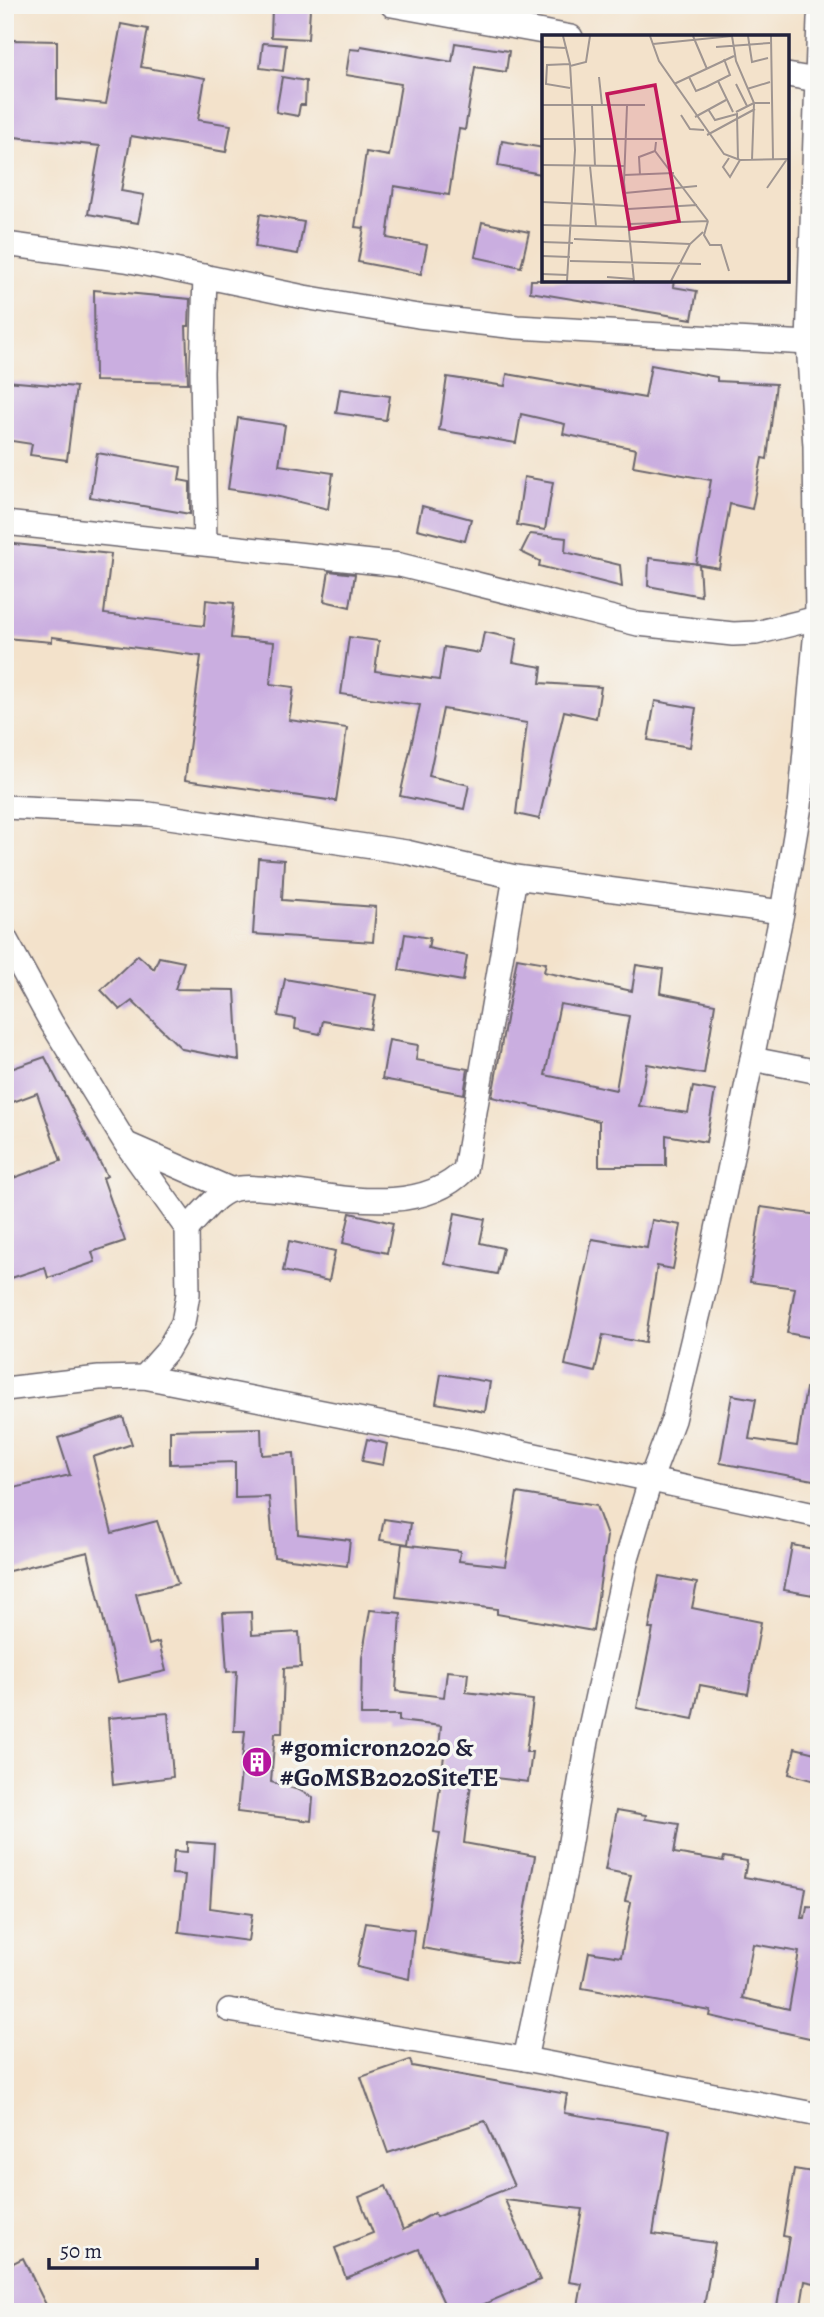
<svg xmlns="http://www.w3.org/2000/svg" width="824" height="2317" font-family="Alegreya,serif">
	<style>
		.building { fill: #caaee0; fill-rule: evenodd }
		.lines { fill: none; stroke-linecap: round; stroke-linejoin: round }
		.street-casing { stroke: #6b656d; stroke-width: 26 }
		.street { stroke: #fff; stroke-width: 23 }
		.labels { text-anchor: middle; dominant-baseline: central; stroke-width: 7; stroke-linejoin: round; paint-order: stroke }
		.poi-label { font-size: 26px; font-weight: bold; fill: #22223b; stroke: #f6f6f2; text-anchor: start }
		.inset-road { fill: none; stroke: #9f9591; stroke-width: 2 }
		.view { fill: #c2185b; fill-opacity: 0.15; stroke: #c2185b; stroke-width: 3.5 }
		.inset-edge { fill: none; stroke: #22223b; stroke-width: 3.5 }
	</style>
	<rect width="100%" height="100%" fill="#f6f6f2"/>
	<filter id="ink" filterUnits="userSpaceOnUse"><feTurbulence type="fractalNoise" baseFrequency=".0143" numOctaves="2"/><feDisplacementMap in="SourceGraphic" scale="14" xChannelSelector="R" yChannelSelector="G"/><feConvolveMatrix kernelMatrix="1 2 1 2 8 2 1 2 1" color-interpolation-filters="sRGB"/></filter>
	<filter id="wash" filterUnits="userSpaceOnUse"><feTurbulence type="fractalNoise" baseFrequency=".00686" numOctaves="4" result="noise"/><feDisplacementMap in="SourceGraphic" scale="28" xChannelSelector="R" yChannelSelector="G"/><feGaussianBlur stdDeviation="1.57" result="paint"/><feColorMatrix in="noise" values="0 0 0 0 0 0 0 0 0 0 0 0 0 0 0 0 0 1.4 0 .05"/><feComposite in="paint" operator="in"/></filter>
	<g filter="url(#wash)">
		<rect width="100%" height="100%" fill="#f3e2cb"/>
		<g id="blocks">
			<g class="building">
				<polygon points="272,7 310,9 308,39 271,37"/>
				<polygon points="121,24 148,29 141,67 205,78 198,120 231,125 226,152 131,136 121,191 144,195 138,223 88,214 100,146 5,136 5,93 12,94 12,40 57,41 57,99 106,104"/>
				<polygon points="263,43 286,45 283,71 260,68"/>
				<polygon points="455,43 509,51 506,72 475,67 465,130 459,129 449,195 394,186 387,238 427,245 421,274 358,262 364,228 355,227 366,152 389,156 401,84 346,75 350,49 360,50 361,46 452,62"/>
				<polygon points="282,77 306,81 305,105 300,105 298,116 276,112"/>
				<polygon points="502,141 544,148 541,174 498,166"/>
				<polygon points="260,214 304,222 298,254 255,247"/>
				<polygon points="482,222 529,232 521,267 475,257"/>
				<polygon points="531,280 674,280 673,287 697,291 692,319 530,292"/>
				<polygon points="94,290 190,299 189,326 186,326 188,383 95,381"/>
				<polygon points="651,365 717,377 717,381 776,384 767,459 762,458 752,509 730,504 719,568 696,564 711,480 633,466 636,449 563,434 565,424 521,414 516,443 439,430 447,377 505,386 507,374 645,398"/>
				<polygon points="5,381 76,387 67,460 30,455 32,444 5,440"/>
				<polygon points="340,389 390,396 386,420 336,413"/>
				<polygon points="238,418 285,425 279,465 333,473 328,509 275,496 228,489"/>
				<polygon points="97,453 181,467 179,480 190,482 190,514 90,497"/>
				<polygon points="524,477 553,482 545,530 517,525"/>
				<polygon points="422,506 471,519 465,541 417,529"/>
				<polygon points="530,534 566,538 565,552 620,565 622,587 539,566 540,561 521,552"/>
				<polygon points="5,543 111,554 104,614 204,626 206,600 234,603 231,638 274,642 270,684 294,687 289,720 347,728 336,801 185,780 201,656 52,637 52,642 5,638"/>
				<polygon points="649,558 699,564 701,596 648,586"/>
				<polygon points="329,571 355,574 350,607 324,601"/>
				<polygon points="484,632 517,639 513,662 542,667 540,683 601,687 596,718 564,711 539,819 516,814 527,723 443,709 429,776 469,785 464,809 400,796 420,705 341,694 349,637 379,641 375,671 439,680 444,647 480,653"/>
				<polygon points="655,701 696,708 690,747 648,740"/>
				<polygon points="258,858 284,860 282,900 376,907 373,942 253,934"/>
				<polygon points="405,934 430,938 428,948 467,956 463,981 399,970"/>
				<polygon points="138,955 154,969 159,957 184,962 175,989 235,990 239,1060 182,1049 132,1001 120,1010 101,990"/>
				<path d="M517,958L546,963L544,972L632,991L636,965L663,969L660,993L715,1004L704,1074L647,1064L639,1106L688,1113L693,1087L715,1091L706,1142L666,1135V1166H599V1121L492,1097ZM560,1004L629,1016L616,1090L545,1075Z"/>
				<polygon points="285,979 376,995 370,1029 323,1021 320,1034 295,1029 296,1019 278,1016"/>
				<polygon points="389,1040 418,1045 416,1060 468,1069 464,1094 382,1079"/>
				<polygon points="45,1057 107,1176 103,1178 125,1241 92,1252 95,1262 48,1278 45,1267 5,1280 5,1181 61,1161 37,1093 5,1105 5,1071"/>
				<polygon points="761,1207 819,1215 819,1339 787,1333 795,1288 750,1282"/>
				<polygon points="350,1213 393,1223 387,1253 343,1243"/>
				<polygon points="455,1213 485,1219 480,1243 503,1248 497,1274 445,1264"/>
				<polygon points="652,1220 681,1225 673,1269 657,1266 645,1343 603,1335 595,1372 565,1365 592,1239 647,1248"/>
				<polygon points="289,1241 335,1251 329,1281 283,1271"/>
				<polygon points="441,1374 490,1382 485,1412 436,1403"/>
				<polygon points="806,1388 819,1389 819,1481 720,1463 732,1395 756,1399 749,1439 797,1446"/>
				<polygon points="123,1417 132,1444 93,1457 112,1533 157,1521 178,1584 136,1594 149,1645 159,1642 166,1671 118,1682 88,1552 5,1572 5,1490 70,1475 58,1438"/>
				<polygon points="261,1428 262,1455 294,1453 298,1534 350,1540 347,1566 274,1557 269,1497 235,1498 235,1462 170,1464 170,1430"/>
				<polygon points="367,1439 387,1444 383,1465 362,1461"/>
				<polygon points="517,1493 596,1506 607,1536 593,1631 497,1614 497,1609 396,1597 402,1544 460,1551 459,1561 505,1566"/>
				<polygon points="384,1519 411,1523 408,1544 380,1540"/>
				<polygon points="792,1545 819,1550 819,1596 784,1590"/>
				<polygon points="659,1576 697,1583 692,1608 761,1622 748,1694 700,1685 693,1719 637,1708 653,1629 649,1629"/>
				<polygon points="370,1610 401,1613 396,1691 444,1697 447,1671 468,1673 466,1692 533,1700 526,1752 532,1752 528,1782 472,1775 464,1843 535,1856 516,1964 422,1948 440,1833 434,1832 445,1748 439,1747 441,1726 399,1721 399,1715 361,1715 362,1658"/>
				<polygon points="251,1612 252,1635 299,1632 301,1667 284,1668 282,1733 275,1733 271,1782 299,1790 313,1798 311,1821 237,1812 245,1731 234,1731 237,1671 227,1672 223,1613"/>
				<polygon points="168,1713 173,1777 113,1785 108,1718"/>
				<polygon points="795,1748 819,1754 819,1782 789,1774"/>
				<path d="M617,1810L646,1815L645,1819L679,1824L674,1853L723,1861L724,1857L747,1861L744,1877L806,1888L801,1918H805L807,1906L819,1907V2015L814,2039L710,2016L711,2011L582,1988L589,1952L621,1957L631,1902L625,1901L631,1875L605,1870ZM753,1944L799,1952L789,2009L743,1998Z"/>
				<polygon points="187,1842 214,1844 210,1908 252,1914 248,1941 179,1932 185,1875 172,1874 174,1851 187,1852"/>
				<polygon points="366,1923 414,1930 409,1979 357,1967"/>
				<polygon points="410,2060 412,2066 567,2094 564,2113 670,2130 653,2234 715,2243 703,2312 606,2312 578,2307 582,2284 569,2282 582,2209 505,2200 540,2280 466,2312 448,2312 419,2249 346,2278 335,2248 373,2233 359,2197 386,2186 403,2230 434,2213 436,2217 514,2186 485,2121 388,2153 361,2077"/>
				<polygon points="794,2169 819,2173 815,2214 819,2215 819,2284 805,2281 800,2312 776,2312 789,2237 783,2236"/>
				<polygon points="23,2258 41,2295 50,2312 5,2312 5,2267"/>
			</g>
		</g>
	</g>
	<g filter="url(#ink)">
		<use href="#blocks" fill-opacity="0" stroke="#6b656d" stroke-width="2"/>
		<g class="lines">
			<g class="street-casing">
				<g id="street">
					<polyline points="392,5 571,37"/>
					<polyline points="787,75 817,80"/>
					<polyline points="5,244 126,260 304,297 418,316 517,327 808,343"/>
					<polyline points="5,523 400,565 638,624 733,634 756,633 817,618"/>
					<polyline points="205,543 202,372 205,276"/>
					<polyline points="5,807 149,814 406,852 515,877 782,912"/>
					<polyline points="5,938 51,1022 126,1144 187,1229 188,1294 183,1323 167,1351 144,1377"/>
					<polyline points="752,1059 819,1072"/>
					<polyline points="129,1145 232,1190"/>
					<path d="M187,1229C200,1216 214,1196 231,1190C246,1185 265,1189 280,1190C338,1196 419,1217 465,1170L515,877"/>
					<polyline points="5,1389 99,1378 144,1377 460,1439 819,1516"/>
					<polyline points="229,2010 525,2059 819,2115"/>
					<polyline points="525,2059 565,1871 587,1741 627,1558 650,1481 673,1420 705,1288 782,912 800,806 817,618 815,446 808,343 819,19"/>
				</g>
			</g>
			<use href="#street" class="street"/>
		</g>
	</g>
	<defs>
		<g id="building-disc" transform="scale(1.575)"><circle r="9.5" fill="#b5179e" stroke="#f6f6f2"/><path d="M-4-6H4V6H1V3H-1V6H-4ZM-2.5-4.3h1.7v1.8h-1.7ZM.8-4.3h1.7v1.8H.8ZM-2.5-1h1.7V.8h-1.7ZM.8-1h1.7V.8H.8Z" fill="#fff"/></g>
	</defs>
	<g fill-rule="evenodd">
		<use href="#building-disc" x="257" y="1762"/>
	</g>
	<g class="labels">
		<g class="poi-label">
			<text x="280" y="1747">#gomicron2020 &amp;<tspan x="280" dy="30">#GoMSB2020SiteTE</tspan></text>
		</g>
	</g>
	<g transform="translate(542 35)">
		<rect width="247" height="247" fill="#f3e2cb"/>
		<path class="inset-road" d="M21,1L28,29L33,115L25,246M108,1L117,26L182,119L198,125L247,124M151,1L165,34M190,1L194,26L212,68L194,77M206,1L210,27L226,23M229,1L231,124M111,9L190,1M0,12L25,13M174,12L228,8M28,29L5,30L4,49L28,53M28,31L44,27L48,1M57,42L60,70M147,42L154,56L164,52L188,40L182,24M176,46L191,77M132,49L192,21M194,49L205,71M205,54L228,47M0,70H103M50,71L53,131M85,71L82,147L92,246M166,74L173,85L195,79L196,125M139,80L148,94L162,95M153,82L184,65M165,100L213,74M0,104H123M114,107L113,116L166,186M187,123L181,132L188,142L198,125M210,125L212,68H228M0,130L82,131M48,131L54,191M82,140L132,138M98,140L97,122L113,116M225,153L245,124M83,158L155,151M0,167L85,171M86,174L155,170M166,186L162,200L168,210H179L187,236M88,189L166,186M0,190L89,192M32,204L148,209M0,207L31,208M0,221L28,222M28,226L159,229M0,239L26,240M65,242L91,244M129,246L148,209L161,197"/>
		<path class="view" d="M113,50L137,186L88,194L65,59Z"/>
		<rect width="247" height="247" class="inset-edge"/>
	</g>
	<rect width="824" height="2317" fill="none" stroke="#f6f6f2" stroke-width="28"/>
	<path d="M49 2258v10h208v-10" fill="none" stroke="#22223b" stroke-width="3.5"/>
	<text x="60" y="2258" font-size="21" fill="#22223b" stroke="#f6f6f2" stroke-width="5" paint-order="stroke">50 m</text>
</svg>
